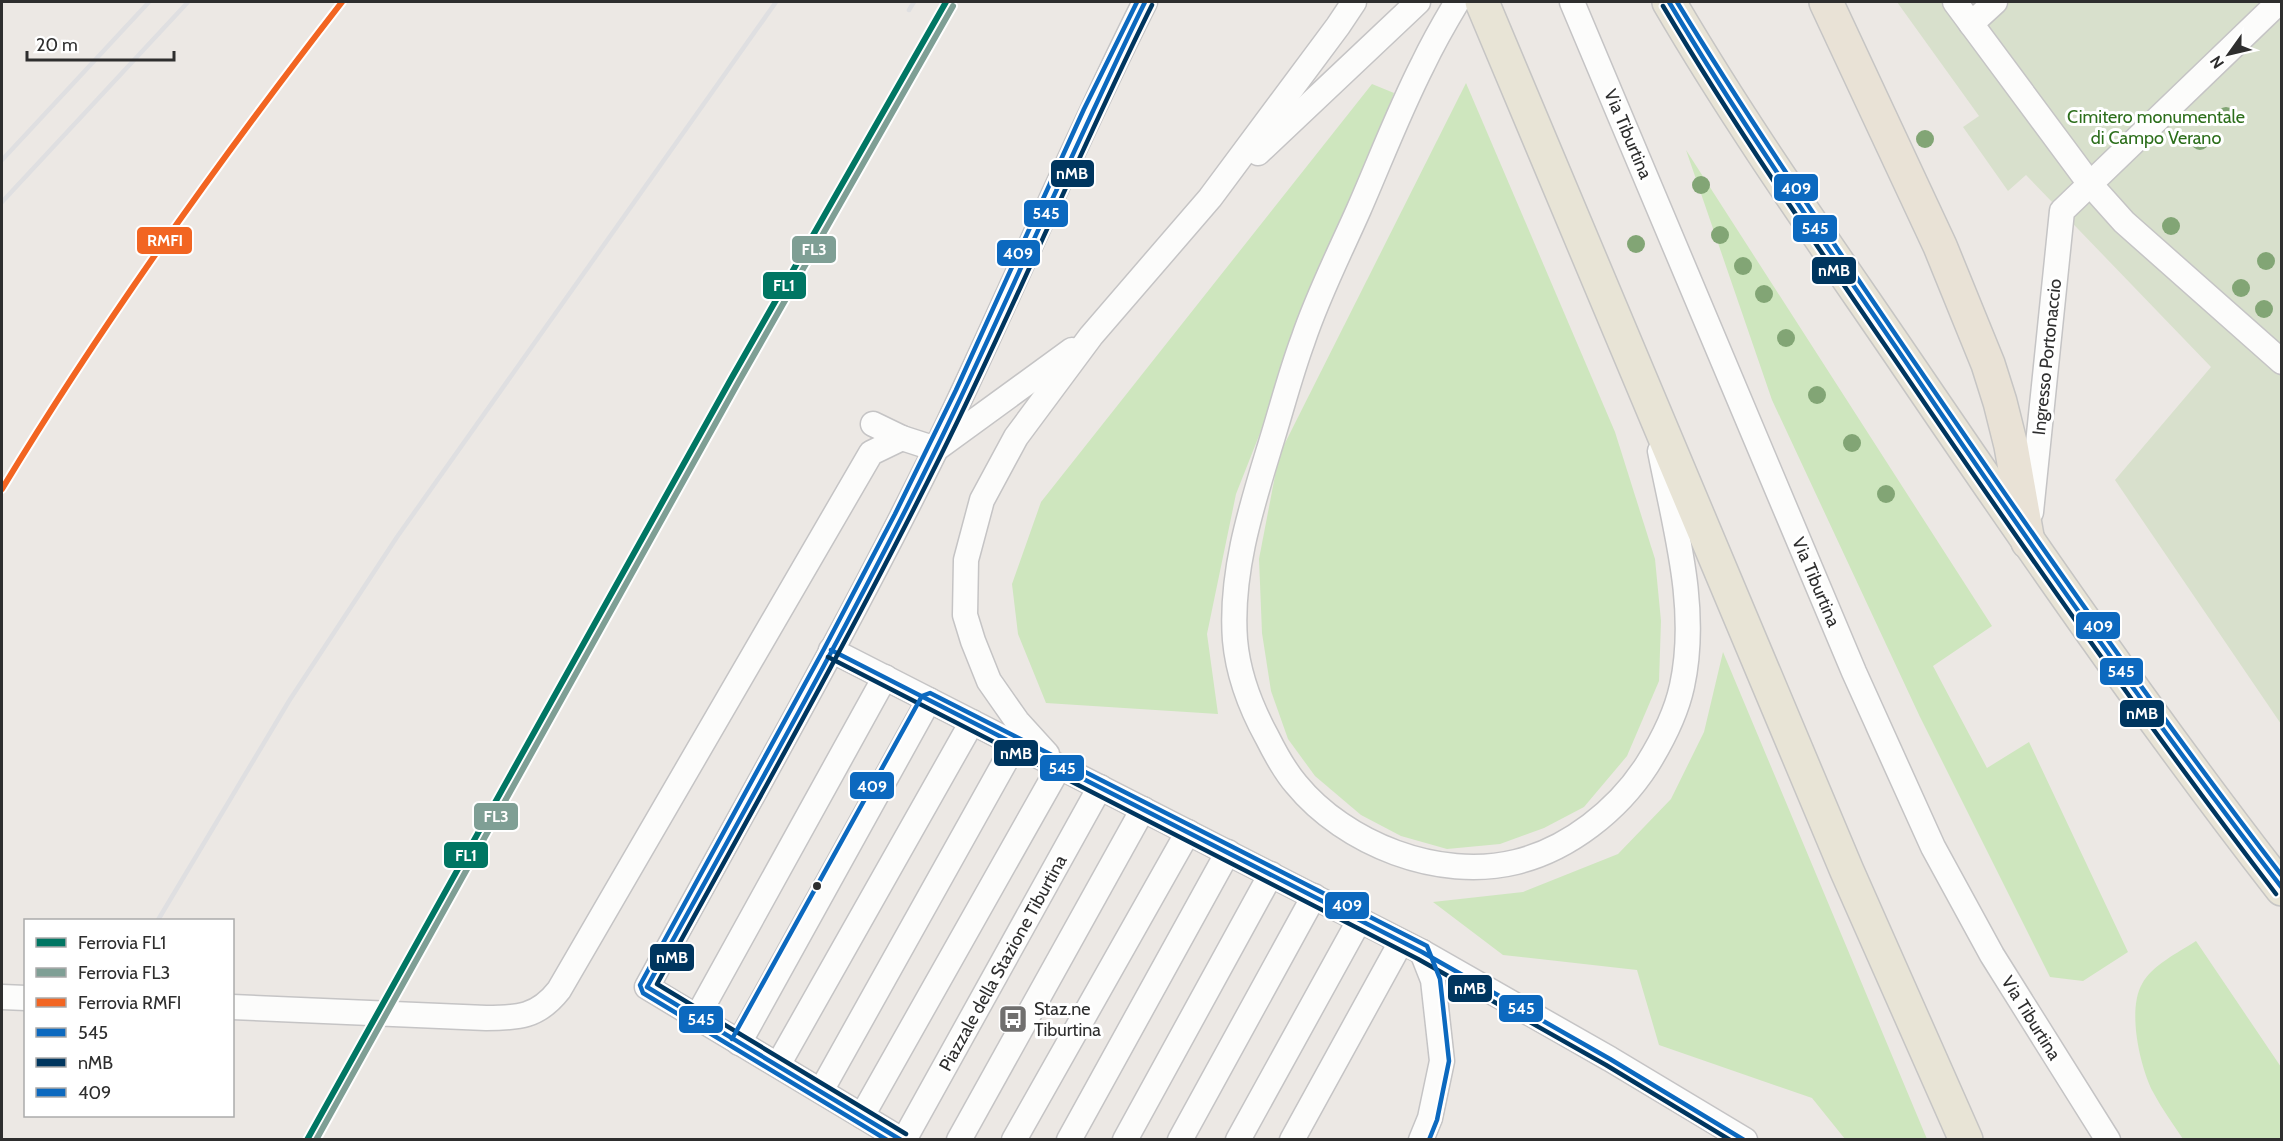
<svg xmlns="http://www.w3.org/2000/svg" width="2283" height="1141" font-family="Cabin,sans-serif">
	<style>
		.green { fill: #cee6be }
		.cemetery { fill: #d8e0cc }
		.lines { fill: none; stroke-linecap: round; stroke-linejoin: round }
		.service-casing { stroke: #c5c4c5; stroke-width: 27 }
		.primary-casing { stroke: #c6c5c4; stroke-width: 36 }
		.trunk-casing { stroke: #c6c5c4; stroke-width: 36 }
		.service { stroke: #fcfcfb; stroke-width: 24 }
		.primary { stroke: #e8e4d6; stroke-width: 33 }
		.trunk { stroke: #e9e2d6; stroke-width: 33 }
		.rail { stroke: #dfdfe1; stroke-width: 4.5 }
		.bus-1-casing { stroke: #fff; stroke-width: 9 }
		.bus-2-casing { stroke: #fff; stroke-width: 9 }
		.bus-3-casing { stroke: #fff; stroke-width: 9 }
		.bus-1 { stroke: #0c69bf; stroke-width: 4.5 }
		.bus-2 { stroke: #00365f; stroke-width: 4.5 }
		.bus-3 { stroke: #0c69bf; stroke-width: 4.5 }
		.rail-1-casing { stroke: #fff; stroke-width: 10 }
		.rail-2-casing { stroke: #fff; stroke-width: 10 }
		.rail-3-casing { stroke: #fff; stroke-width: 10 }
		.rail-1 { stroke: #007663; stroke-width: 6 }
		.rail-2 { stroke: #7f9f95; stroke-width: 6 }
		.rail-3 { stroke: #f26522; stroke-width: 6 }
		.tree { fill: #82a575 }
		.bus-dot { fill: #2e2e2e; stroke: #fff; stroke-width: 2 }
		.labels { text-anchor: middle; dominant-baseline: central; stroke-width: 6; stroke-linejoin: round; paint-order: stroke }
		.park-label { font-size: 18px; fill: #2c6e1b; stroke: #fff }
		.street-label { font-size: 18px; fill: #2e2e2e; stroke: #fff }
		.poi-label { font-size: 18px; fill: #2e2e2e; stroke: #fff; text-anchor: start }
		.line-badge { stroke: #fff; stroke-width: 2 }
		.badge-label { font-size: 16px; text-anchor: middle; font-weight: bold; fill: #fff }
	</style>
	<rect width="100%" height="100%" fill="#ece8e4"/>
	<g class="green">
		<polygon points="1466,83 1615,432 1655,559 1661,621 1659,681 1627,756 1584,807 1544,828 1500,844 1447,849 1401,836 1361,815 1315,776 1288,739 1271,691 1262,633 1259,559 1279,455"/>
		<polygon points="1372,84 1394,93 1236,494 1207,634 1218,714 1046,703 1018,634 1012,584 1041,502"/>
		<polygon points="1686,150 1992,626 1933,666 1987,768 2029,742 2128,952 2083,981 2050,977 1920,717 1772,400"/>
		<polygon points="1723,652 1927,1139 1845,1139 1812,1098 1659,1045 1637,970 1503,955 1433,902 1523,892 1618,854 1671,799 1704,732"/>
		<path d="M2196,941L2281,1067V1139H2183C2173,1124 2162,1109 2153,1092C2140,1067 2127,1010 2142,984C2152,965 2178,953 2196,941Z"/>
	</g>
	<polygon class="cemetery" points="1897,2 2281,2 2281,724 2115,480 2211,367 2026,175 2008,191 1963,127 1979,116"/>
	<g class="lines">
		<g class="service-casing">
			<g id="service">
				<path d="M1457,2C1445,22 1433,43 1423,64C1399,111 1380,161 1359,209C1340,252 1318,295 1303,340C1290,375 1281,411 1270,446C1251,508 1230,574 1235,640C1238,674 1250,706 1267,737C1275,753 1284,770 1296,784C1345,844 1439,881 1516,862C1569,849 1618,810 1647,765C1662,741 1676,714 1682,686C1699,608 1675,528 1660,451"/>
				<polyline points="1572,2 1854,672 1933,847 1992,955 2108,1140"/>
				<polyline points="1955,2 2090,184 2124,222 2282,362"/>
				<polyline points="1971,24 1995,2"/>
				<polyline points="1258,153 1418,2"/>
				<polyline points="873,424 902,438 936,449 1072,350"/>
				<polyline points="2031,512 2062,211 2279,2"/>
				<polyline points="831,650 1422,952 1610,1059 1745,1140"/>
				<polyline points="1047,754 1017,721 989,681 973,641 965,615 966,560 982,500 1016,437 1091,336 1210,198 1338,26 1354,2"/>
				<polyline points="2,997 26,998"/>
				<path d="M232,1007L486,1018C518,1018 538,1017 559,990L871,453L902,438"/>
				<polyline points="697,1017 885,677"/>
				<polyline points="739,1043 929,700"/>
				<polyline points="778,1065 972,722"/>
				<polyline points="821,1091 1015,744"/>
				<polyline points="862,1116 1059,767"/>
				<path d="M902,1140L647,987C744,809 846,632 936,449C1008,301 1071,148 1145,2"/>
				<polyline points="904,1140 1100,787"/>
				<polyline points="959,1140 1143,809"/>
				<polyline points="1014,1140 1188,832"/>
				<polyline points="1069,1140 1228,852"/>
				<polyline points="1125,1140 1271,874"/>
				<polyline points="1180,1140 1314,896"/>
				<polyline points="1238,1140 1360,919"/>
				<polyline points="1292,1140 1401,942"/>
				<polyline points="1421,1140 1430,1118 1442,1061 1433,980 1422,952"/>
			</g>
		</g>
		<g class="primary-casing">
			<g id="primary">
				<polyline points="1482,2 1847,871 1966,1140"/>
				<path d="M1669,2C1742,127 1826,245 1907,364C2028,542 2150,719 2282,889"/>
			</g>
		</g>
		<g class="trunk-casing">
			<polyline id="trunk" points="1826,2 1940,246 1988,364 2000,402 2011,446 2028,542"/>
		</g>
		<use href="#service" class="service"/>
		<use href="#primary" class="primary"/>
		<use href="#trunk" class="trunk"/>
		<g class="rail">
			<polyline points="909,10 914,2"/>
			<polyline points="2,160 149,2"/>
			<polyline points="2,202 188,2"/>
			<polyline points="158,920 289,701 397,537 776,2"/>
		</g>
		<g class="bus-1-casing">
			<g id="bus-1">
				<path d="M1669,2C1744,128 1828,248 1910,368C2030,545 2152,719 2282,888"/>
				<polyline points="831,650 1422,952 1610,1059 1744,1140"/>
				<path d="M901,1140L647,987C745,809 846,632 936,449C1008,302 1072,150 1145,2"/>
			</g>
		</g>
		<g class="bus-2-casing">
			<g id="bus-2">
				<path d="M1663,6C1738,132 1821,252 1904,373C2024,549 2146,724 2276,894"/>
				<polyline points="828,657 1418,959 1606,1065 1730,1140"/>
				<path d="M906,1134L657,984C753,809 852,634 941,455C1015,307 1078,154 1152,5"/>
			</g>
		</g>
		<g class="bus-3-casing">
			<g id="bus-3">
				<path d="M1677,2C1752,125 1834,244 1915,363C2034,537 2154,709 2282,876"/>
				<polyline points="732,1039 922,696 930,693 1427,946 1440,979 1449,1061 1437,1120 1429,1140"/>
				<polyline points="887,1140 643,993 640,985 824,649 895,514 956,390 1084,109 1137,2"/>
			</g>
		</g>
		<use href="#bus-1" class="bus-1"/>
		<use href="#bus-2" class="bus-2"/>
		<use href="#bus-3" class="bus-3"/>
		<g class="rail-1-casing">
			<polyline id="rail-1" points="307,1140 731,379 946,2"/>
		</g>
		<g class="rail-2-casing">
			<polyline id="rail-2" points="316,1140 738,383 953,6"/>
		</g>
		<g class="rail-3-casing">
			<path id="rail-3" d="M2,489C105,319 220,159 342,2"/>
		</g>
		<use href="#rail-1" class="rail-1"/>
		<use href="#rail-2" class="rail-2"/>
		<use href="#rail-3" class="rail-3"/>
	</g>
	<g class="tree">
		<circle cx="2226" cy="116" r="9"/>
		<circle cx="1925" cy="139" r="9"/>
		<circle cx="2200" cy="141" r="9"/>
		<circle cx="1701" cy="185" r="9"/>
		<circle cx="2171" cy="226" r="9"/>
		<circle cx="1720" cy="235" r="9"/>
		<circle cx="1636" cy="244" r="9"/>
		<circle cx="2266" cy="261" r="9"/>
		<circle cx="1743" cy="266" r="9"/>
		<circle cx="2241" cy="288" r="9"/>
		<circle cx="1764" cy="294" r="9"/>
		<circle cx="2264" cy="309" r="9"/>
		<circle cx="1786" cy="338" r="9"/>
		<circle cx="1817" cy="395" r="9"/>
		<circle cx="1852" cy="443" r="9"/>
		<circle cx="1886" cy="494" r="9"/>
	</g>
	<defs>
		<g id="bus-square" transform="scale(1.5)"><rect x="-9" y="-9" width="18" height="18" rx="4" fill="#706f6e" stroke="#fff"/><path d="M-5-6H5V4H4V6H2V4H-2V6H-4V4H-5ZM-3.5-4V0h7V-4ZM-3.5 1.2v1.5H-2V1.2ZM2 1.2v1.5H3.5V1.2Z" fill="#fff"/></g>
	</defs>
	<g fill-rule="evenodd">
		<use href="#bus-square" x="1013" y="1019"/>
	</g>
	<circle class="bus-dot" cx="817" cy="886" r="5"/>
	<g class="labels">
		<g class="park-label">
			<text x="2156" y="117">Cimitero monumentale<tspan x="2156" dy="21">di Campo Verano</tspan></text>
		</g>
		<g class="street-label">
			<text transform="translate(1628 134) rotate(67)">Via Tiburtina</text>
			<text transform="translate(2047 357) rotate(-84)">Ingresso Portonaccio</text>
			<text transform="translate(1816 582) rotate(67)">Via Tiburtina</text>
			<text transform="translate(1003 963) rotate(-61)">Piazzale della Stazione Tiburtina</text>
			<text transform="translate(2031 1018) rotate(58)">Via Tiburtina</text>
		</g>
		<g class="poi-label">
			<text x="1034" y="1009">Staz.ne<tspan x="1034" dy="21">Tiburtina</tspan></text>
		</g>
	</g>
	<g class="line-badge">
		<rect x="1050" y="159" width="45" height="29" rx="6" fill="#00365f"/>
		<rect x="1773" y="173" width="46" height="29" rx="6" fill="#0c69bf"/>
		<rect x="1023" y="199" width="46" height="29" rx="6" fill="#0c69bf"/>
		<rect x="1792" y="214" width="46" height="29" rx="6" fill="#0c69bf"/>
		<rect x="136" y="226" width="57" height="29" rx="6" fill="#f26522"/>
		<rect x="791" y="235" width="46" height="29" rx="6" fill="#7f9f95"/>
		<rect x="996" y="239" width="45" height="28" rx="6" fill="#0c69bf"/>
		<rect x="1811" y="256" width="46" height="29" rx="6" fill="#00365f"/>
		<rect x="762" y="271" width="45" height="29" rx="6" fill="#007663"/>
		<rect x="2075" y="611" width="46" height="29" rx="6" fill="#0c69bf"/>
		<rect x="2099" y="657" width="45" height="29" rx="6" fill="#0c69bf"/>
		<rect x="2119" y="699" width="46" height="29" rx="6" fill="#00365f"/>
		<rect x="993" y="739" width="46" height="28" rx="6" fill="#00365f"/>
		<rect x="1039" y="754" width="46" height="28" rx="6" fill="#0c69bf"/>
		<rect x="849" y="771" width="46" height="29" rx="6" fill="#0c69bf"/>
		<rect x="473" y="802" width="46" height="29" rx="6" fill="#7f9f95"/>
		<rect x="443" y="841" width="46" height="28" rx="6" fill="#007663"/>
		<rect x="1324" y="891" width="46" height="29" rx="6" fill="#0c69bf"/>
		<rect x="649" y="943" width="46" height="29" rx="6" fill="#00365f"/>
		<rect x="1447" y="974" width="46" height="29" rx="6" fill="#00365f"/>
		<rect x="1498" y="994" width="46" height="29" rx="6" fill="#0c69bf"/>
		<rect x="678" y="1005" width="46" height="29" rx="6" fill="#0c69bf"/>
	</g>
	<g class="badge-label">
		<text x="1072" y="179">nMB</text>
		<text x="1796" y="194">409</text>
		<text x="1046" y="219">545</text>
		<text x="1815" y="234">545</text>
		<text x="165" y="246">RMFI</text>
		<text x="814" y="255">FL3</text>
		<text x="1018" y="259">409</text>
		<text x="1834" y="276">nMB</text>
		<text x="784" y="291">FL1</text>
		<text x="2098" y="632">409</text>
		<text x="2121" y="677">545</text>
		<text x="2142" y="719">nMB</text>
		<text x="1016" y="759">nMB</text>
		<text x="1062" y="774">545</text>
		<text x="872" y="792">409</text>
		<text x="496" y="822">FL3</text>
		<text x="466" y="861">FL1</text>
		<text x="1347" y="911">409</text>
		<text x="672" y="963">nMB</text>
		<text x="1470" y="994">nMB</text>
		<text x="1521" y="1014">545</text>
		<text x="701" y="1025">545</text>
	</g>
	<rect width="2283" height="1141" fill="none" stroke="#2e2e2e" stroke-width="6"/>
	<rect x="24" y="919" width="210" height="198" fill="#ffffff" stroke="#ababab" stroke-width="1.5"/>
	<rect x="36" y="938" width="30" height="9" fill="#007663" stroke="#ababab" stroke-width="1.5"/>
	<text x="78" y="949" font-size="18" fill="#2e2e2e">Ferrovia FL1</text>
	<rect x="36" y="968" width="30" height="9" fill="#7f9f95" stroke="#ababab" stroke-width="1.5"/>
	<text x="78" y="979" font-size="18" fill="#2e2e2e">Ferrovia FL3</text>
	<rect x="36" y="998" width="30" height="9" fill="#f26522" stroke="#ababab" stroke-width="1.5"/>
	<text x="78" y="1009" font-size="18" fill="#2e2e2e">Ferrovia RMFI</text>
	<rect x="36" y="1028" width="30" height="9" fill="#0c69bf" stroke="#ababab" stroke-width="1.5"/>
	<text x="78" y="1039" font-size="18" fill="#2e2e2e">545</text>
	<rect x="36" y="1058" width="30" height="9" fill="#00365f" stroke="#ababab" stroke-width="1.5"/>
	<text x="78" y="1069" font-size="18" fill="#2e2e2e">nMB</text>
	<rect x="36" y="1088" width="30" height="9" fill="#0c69bf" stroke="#ababab" stroke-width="1.5"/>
	<text x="78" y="1099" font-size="18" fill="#2e2e2e">409</text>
	<g transform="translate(2229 54) rotate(236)" stroke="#ffffff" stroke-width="4.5" paint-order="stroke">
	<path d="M0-4.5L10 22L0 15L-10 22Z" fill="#2e2e2e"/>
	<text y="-9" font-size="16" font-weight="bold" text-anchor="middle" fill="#2e2e2e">N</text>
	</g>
	<path d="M27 51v9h147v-9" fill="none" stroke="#2e2e2e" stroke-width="3"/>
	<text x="36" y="51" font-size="18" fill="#2e2e2e" stroke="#ffffff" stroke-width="4.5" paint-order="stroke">20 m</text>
</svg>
